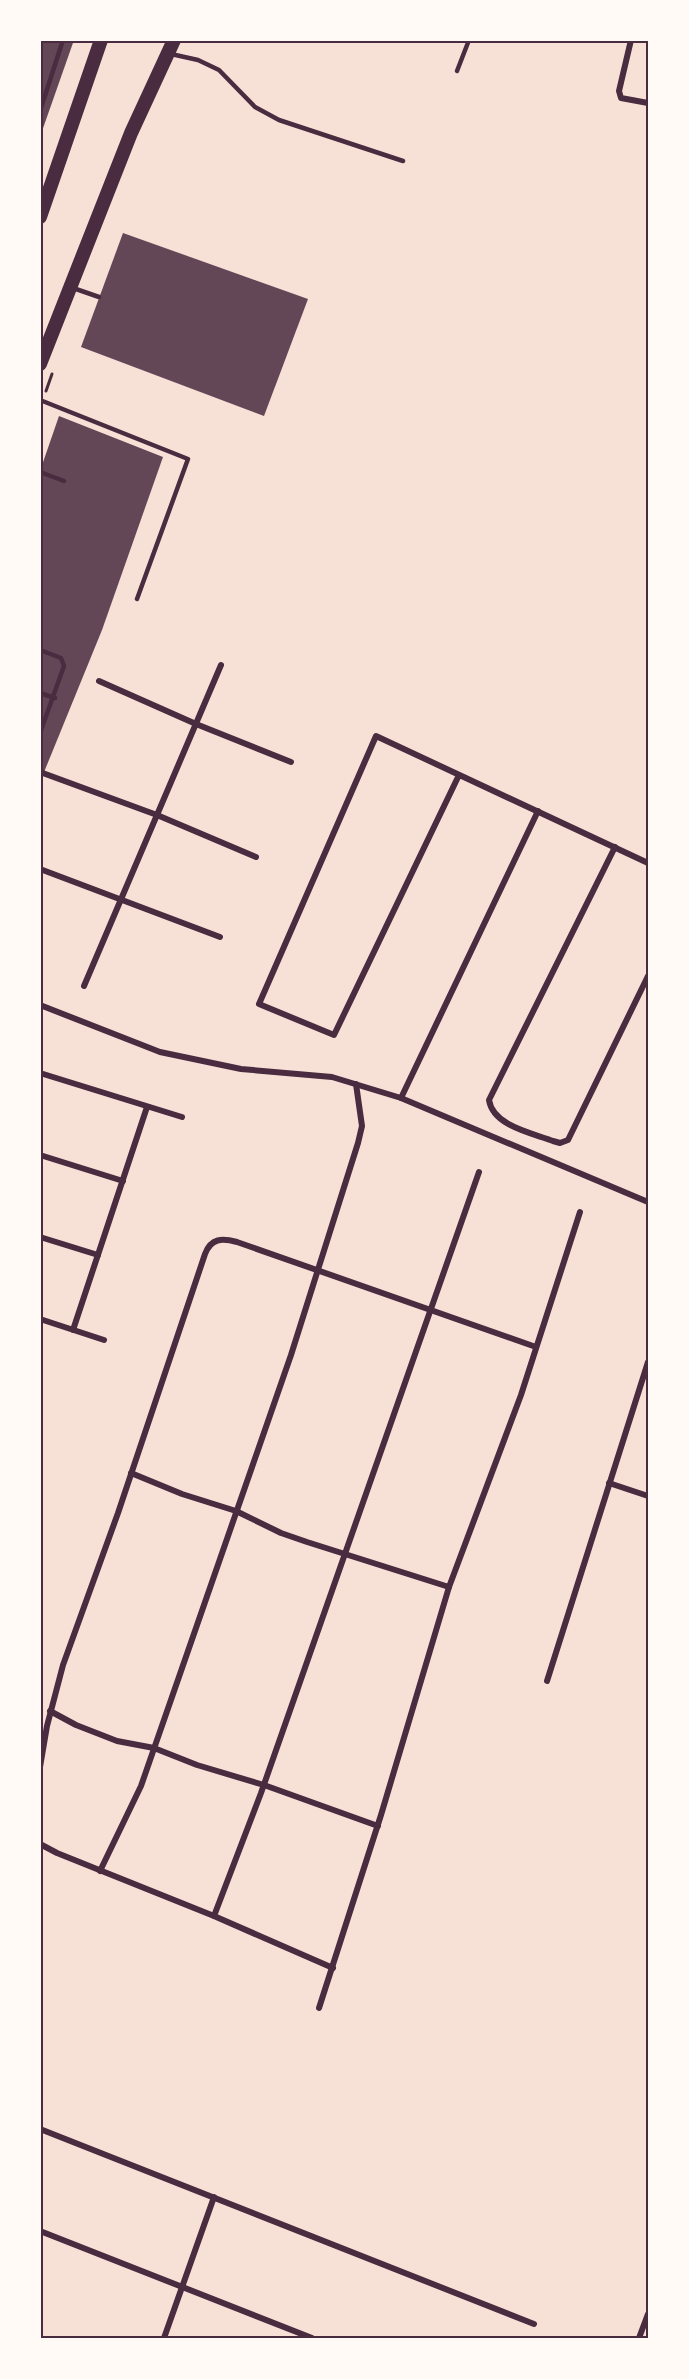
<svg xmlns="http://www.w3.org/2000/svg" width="689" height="2379" font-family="Poppins,sans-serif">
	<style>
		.building { fill: #644757 }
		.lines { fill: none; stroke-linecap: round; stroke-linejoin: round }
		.path { stroke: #4a2c40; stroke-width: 3 }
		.service { stroke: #4a2c40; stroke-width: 4.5 }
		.minor { stroke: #4a2c40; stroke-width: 6 }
		.primary { stroke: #4a2c40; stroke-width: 14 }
		.neatline { fill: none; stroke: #4a2c40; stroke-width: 2 }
	</style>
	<rect width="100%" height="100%" fill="#f7e1d7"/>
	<g class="building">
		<polygon points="40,40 74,40 41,134 40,134"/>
		<polygon points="123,233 308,299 264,416 81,347"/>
		<polygon points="59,416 163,457 102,630 40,782 40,471"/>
	</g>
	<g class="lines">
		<polyline class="path" points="46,391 52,374"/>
		<g class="service">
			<polyline points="171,54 198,60 219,70 255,107 279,120 403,161"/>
			<polyline points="457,71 469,40"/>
			<polyline points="40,111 63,40"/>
			<polyline points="73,288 99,297"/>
			<polyline points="40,400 188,459 137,599"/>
			<polyline points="40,472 64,481"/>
			<polyline points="40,650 61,658 64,666 40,733"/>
			<polyline points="40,693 55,698"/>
		</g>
		<g class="minor">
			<polyline points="631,40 619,91 621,98 648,103"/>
			<polyline points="99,681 196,724 291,762"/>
			<polyline points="40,772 157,815 256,857"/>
			<polyline points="459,775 334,1035 259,1004 376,736 648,863"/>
			<path d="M615,847L489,1100C493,1126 532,1133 553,1141L560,1143L568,1140L648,976"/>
			<polyline points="40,869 220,937"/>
			<polyline points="84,986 221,665"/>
			<polyline points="40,1005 160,1052 241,1069 332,1077 401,1098 648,1202"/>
			<polyline points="40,1073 182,1117"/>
			<polyline points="401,1098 538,811"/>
			<polyline points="40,1155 123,1181"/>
			<polyline points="40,1237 98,1255"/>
			<polyline points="40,1319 104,1340"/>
			<polyline points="73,1330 147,1107"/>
			<polyline points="131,1473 182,1494 236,1511 281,1533 307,1542 449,1587"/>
			<polyline points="609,1483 648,1496"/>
			<polyline points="547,1681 648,1362"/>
			<polyline points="50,1711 76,1725 117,1741 154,1748 197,1765 264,1785 378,1826"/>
			<path d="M40,1767L47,1726L63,1665L118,1513L205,1254C211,1238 222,1238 237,1242L536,1347"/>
			<polyline points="40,1844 57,1853 214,1916 333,1968"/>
			<polyline points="100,1871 141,1786 291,1355 358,1143 362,1126 356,1084"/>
			<polyline points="214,1916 261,1793 479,1172"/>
			<polyline points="319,2008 381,1815 449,1587 521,1395 580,1212"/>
			<polyline points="40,2129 534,2324"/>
			<polyline points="40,2231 312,2338"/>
			<polyline points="164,2338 214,2197"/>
			<polyline points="639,2338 648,2314"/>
		</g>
		<g class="primary">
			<polyline points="40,217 101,40"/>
			<polyline points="40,364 131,133 174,40"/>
		</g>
	</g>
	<rect width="689" height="2379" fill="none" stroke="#fffaf5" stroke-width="84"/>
	<rect x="42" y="42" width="605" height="2295" class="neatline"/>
</svg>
